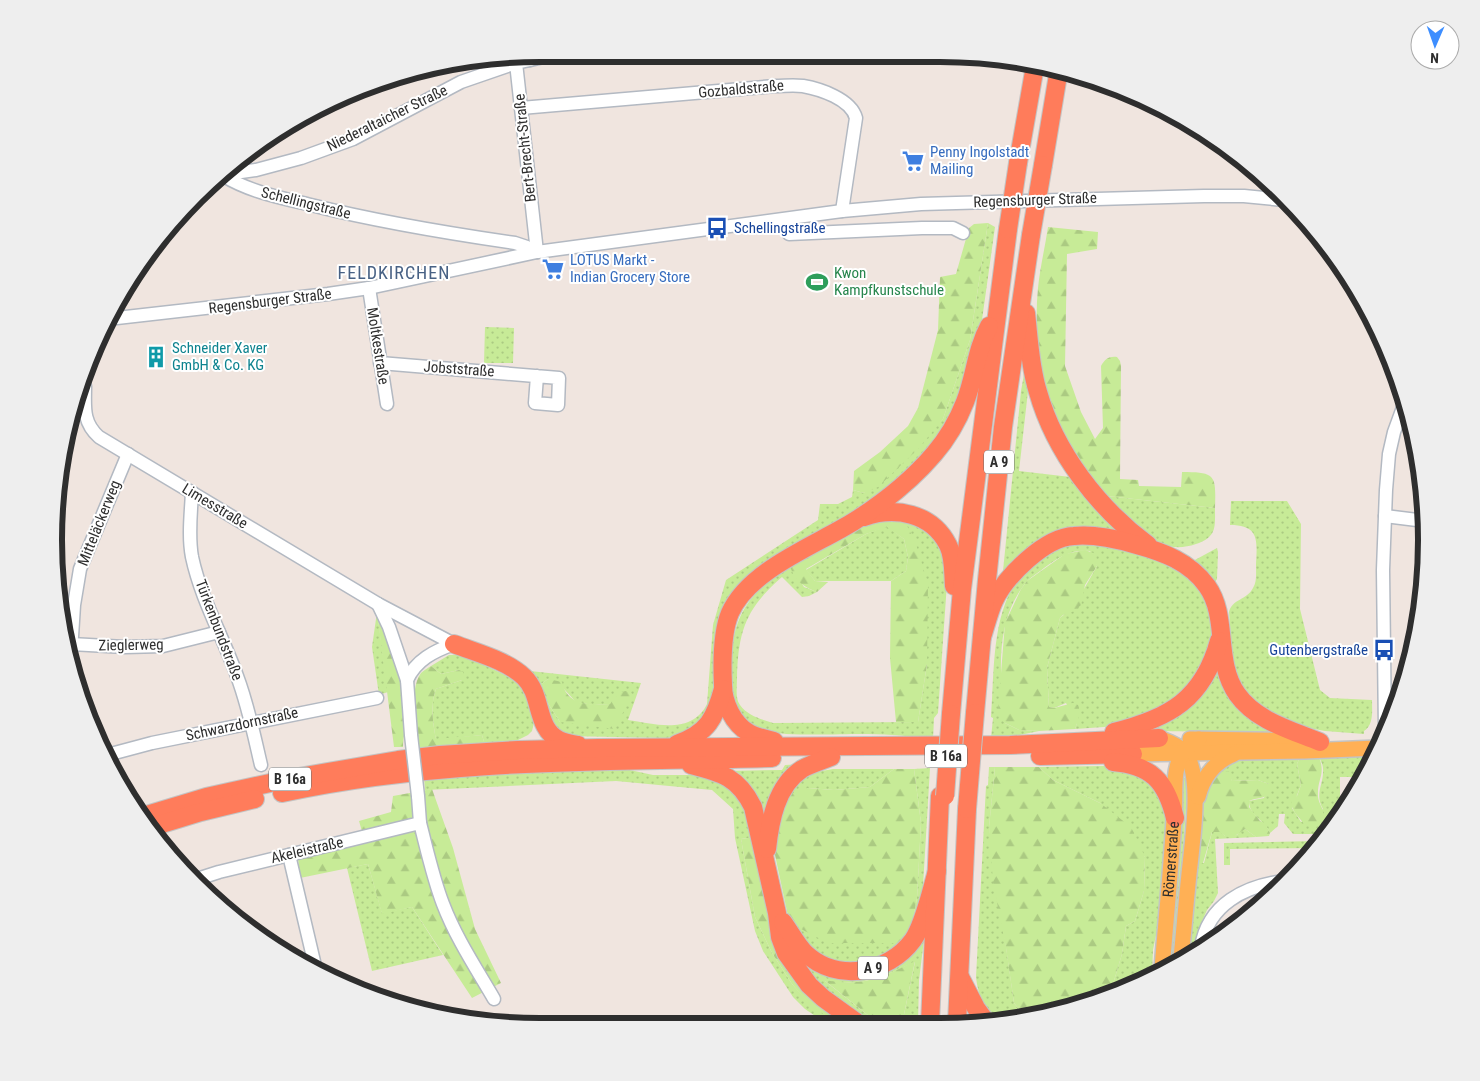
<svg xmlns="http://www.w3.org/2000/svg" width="1480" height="1081" font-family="'Roboto Condensed',sans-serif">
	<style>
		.grass { fill: url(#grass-dots) }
		.forest { fill: url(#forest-firs) }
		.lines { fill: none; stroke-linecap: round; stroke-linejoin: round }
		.minor-casing { stroke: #b3b9c2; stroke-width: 15 }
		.major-casing { stroke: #c4c4c4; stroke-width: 18 }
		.highway-casing { stroke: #c4c4c4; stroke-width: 20 }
		.minor { stroke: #fff; stroke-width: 12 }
		.major { stroke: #ffb055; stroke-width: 15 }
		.highway { stroke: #ff7c5b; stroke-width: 18 }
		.minor-bridge-casing { stroke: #b3b9c2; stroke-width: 15; stroke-linecap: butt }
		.highway-bridge-casing { stroke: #c4c4c4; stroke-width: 20; stroke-linecap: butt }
		.minor-bridge { stroke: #fff; stroke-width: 12 }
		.highway-bridge { stroke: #ff7c5b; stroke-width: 18 }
		.labels { text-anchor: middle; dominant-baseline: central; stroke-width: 4; stroke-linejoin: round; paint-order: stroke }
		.shield { fill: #fff; stroke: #6d6d6d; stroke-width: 1 }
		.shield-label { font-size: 14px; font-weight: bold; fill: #2e2e2e }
		.street-label { font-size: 15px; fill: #2e2e2e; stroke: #fff }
		.shop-label { font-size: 15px; fill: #366cbe; stroke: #fff; text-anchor: start }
		.transit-label { font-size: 15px; fill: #164399; stroke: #fff; text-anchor: start }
		.leisure-label { font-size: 15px; fill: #27864d; stroke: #fff; text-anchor: start }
		.culture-label { font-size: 15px; fill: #0d838f; stroke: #fff; text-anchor: start }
		.quarter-label { font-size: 18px; letter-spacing: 1px; fill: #486184; stroke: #fff }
		.rim { fill: none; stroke: #2e2e2e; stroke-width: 6 }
	</style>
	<defs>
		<pattern id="grass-dots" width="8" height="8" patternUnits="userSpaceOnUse" patternTransform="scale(1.25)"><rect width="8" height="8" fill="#c7eb97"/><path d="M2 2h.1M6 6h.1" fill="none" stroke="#abca82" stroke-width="1.8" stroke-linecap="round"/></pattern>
		<pattern id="forest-firs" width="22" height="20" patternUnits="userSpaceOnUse" patternTransform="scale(1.25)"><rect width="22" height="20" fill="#c7eb97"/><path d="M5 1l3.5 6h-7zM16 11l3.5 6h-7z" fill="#abca82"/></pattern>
	</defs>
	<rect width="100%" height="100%" fill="#f0e5df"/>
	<g class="grass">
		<path d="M988,223L995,227L982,320L975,357L955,414L910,475L738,590L712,713L681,736L666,738L565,736L551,725L542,694L560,722L610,704L593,705L576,702L563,688L548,679L540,685L530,671L641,683L628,720C655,724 692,735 707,704L713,625L726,580L818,520L820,504H838L852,497L853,490L864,493L943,419L970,340Z"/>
		<polygon points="485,327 514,328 513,363 484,363"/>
		<polygon points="1028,352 1035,391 1028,391 1019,471 1079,478 1131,538 1084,531 1002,581 1021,391"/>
		<path d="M1107,496L1215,508C1215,527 1217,537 1196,544C1156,558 1130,522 1107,496Z"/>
		<path d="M1231,501H1287L1301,524L1300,609L1320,690L1330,698L1372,700C1372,710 1374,725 1364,731V734L1325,731L1292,725L1262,712L1234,678L1229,612C1232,599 1247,600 1253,588C1257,582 1256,573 1256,565C1257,541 1260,525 1230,525Z"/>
		<path d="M905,522L925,526L946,554L947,583L938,713L934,718L933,740C911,736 890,734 868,734C840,733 765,740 745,723C742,721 740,716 739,713C728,694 731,675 732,654C734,611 755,588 790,566L804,587L817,592L809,596L802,597L782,577C746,608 738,631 737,678C737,687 735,698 740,705C748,716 761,719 773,723L918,722L927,664Z"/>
		<polygon points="887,526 904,539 908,557 906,571 891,581 815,581 806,570 866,534"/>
		<path d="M1072,541L1119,546L1168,564L1182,573L1193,581L1201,592L1208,604L1211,617L1212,641L1211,653L1183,697L1131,722L1104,727L1075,729L1077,723L1066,703L1054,708L1049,707L1047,668L1060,618L1066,613L1084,589L1097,566L1090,551C1071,549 1059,557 1044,568C1038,573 1029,578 1024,585C994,624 1000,677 1005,723L1019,730L1039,731L1010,737L991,738L993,718L991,717C995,666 990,600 1032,563C1042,555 1061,548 1072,541Z"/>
		<polygon points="1217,548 1218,552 1217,579 1215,582 1193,561"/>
		<polygon points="377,612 388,692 379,695 372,647"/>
		<path d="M449,655H459L470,658L517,681L527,696L535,719L532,731L528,735L518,740L485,745L482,735L436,740C433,724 430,704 436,689L462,680L459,670L441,674L431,666Z"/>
		<polygon points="1216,666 1277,732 1143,731"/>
		<path d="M1300,757L1297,764L1301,785L1292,808L1301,822L1323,809C1314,794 1324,784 1323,769C1323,765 1321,761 1319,757H1362L1370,764L1364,777H1340V814L1315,848L1230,849V865H1224V843L1316,841L1315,834H1293L1284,823L1285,814H1279L1278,826L1270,833C1265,820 1249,816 1249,801L1264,798L1269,784L1258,780L1232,781L1229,775L1215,772L1240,758Z"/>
		<polygon points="803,764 767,822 728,771 782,770 785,765"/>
		<polygon points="1105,766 1125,768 1156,787 1168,818 1161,910 1153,950 1152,975 1126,990 1110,994 1122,954 1126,926 1135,921 1144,891 1145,857 1100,803 1053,780 1039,767"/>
		<polygon points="616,767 653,775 700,775 718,778 744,800 754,837 741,839 755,917 772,953 792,984 809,1003 838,1024 827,1024 805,1009 793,997 763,951 755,931 735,838 733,809 712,790 616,781 425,790 424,776"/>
		<path d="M989,767H995L989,827L1014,1003L1025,1017C1017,1019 1005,1025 997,1023C985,1020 977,988 976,977L986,786L988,785Z"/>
		<polygon points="930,768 922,903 899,950 861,966 817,957 788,916 912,924 917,898 921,823 914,769"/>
		<polygon points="833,769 894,769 870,787 834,790 808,788 777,824 795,783 811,773"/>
		<polygon points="1182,778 1186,778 1188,780 1175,962 1170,965 1181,814"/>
		<polygon points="1245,829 1256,837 1215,839 1218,893 1214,901 1207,910 1200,926 1194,951 1187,955 1196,863 1204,863 1212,832 1221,832 1225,836 1237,835 1240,831"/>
		<polygon points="368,864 382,913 412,907 443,955 372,971 347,868"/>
		<path d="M784,930L848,976L925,932L919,980L918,1024H902L915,962C883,977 861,987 825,981L879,1024H866L814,983Z"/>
	</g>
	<g class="forest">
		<polygon points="988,223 970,340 943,419 918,449 878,487 864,493 853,490 854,471 880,452 908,426 918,408 938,330 940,277 956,274 969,228 974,224"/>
		<path d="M1048,227L1098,232L1097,249L1067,254L1065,366L1081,412L1095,439L1103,428L1101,366C1105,359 1109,356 1117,357L1120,361L1121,366L1120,479L1138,480L1139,486L1181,487L1182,472C1216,472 1216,475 1215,508L1107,496C1092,477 1074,458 1064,437C1042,391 1033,338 1038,288C1040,268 1045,247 1048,227Z"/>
		<path d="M888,517L905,522L915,541L928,584L927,664L918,722H896L890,658L891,581L906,571L908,557L904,539L887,527L866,534L806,569L815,581L828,582L817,592C802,586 795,581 790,566L857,527Z"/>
		<path d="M1085,550L1096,554L1097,566L1085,585L1081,605L1074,611L1063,615L1060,618L1047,668L1049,707L1054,708L1073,703L1078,705C1081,714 1078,721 1075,729L1039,731L1019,730L1005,723L1000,718L998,711L1005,623L1021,589L1027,581L1065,554Z"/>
		<path d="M377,612C391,647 404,681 406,720C406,729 403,737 403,747H394Z"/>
		<path d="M431,666L441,674L459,670L463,672L464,677L462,680L436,689C430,704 433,724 436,739L482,735L485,745L419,750C417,729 408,691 421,673C424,670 428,668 431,666Z"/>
		<path d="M548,679L562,682C567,706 590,705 610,704L620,692L626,691L632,694L615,729L560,722L542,694L540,685Z"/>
		<path d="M1300,757H1319C1326,775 1317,779 1318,796C1318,804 1326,810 1322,818C1320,824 1310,825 1305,825L1295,813L1291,805L1292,798L1297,796L1301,785L1297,764Z"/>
		<polygon points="995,767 1039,767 1053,780 1100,803 1131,827 1145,857 1144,891 1135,921 1126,926 1122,954 1110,994 1025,1017 1014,1003 1006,948 993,882 989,827"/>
		<polygon points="894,769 914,769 921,823 917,898 912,924 900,943 828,943 801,929 788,916 775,855 777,824 792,794 808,788 834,790 870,787"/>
		<path d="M1229,771L1232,781L1258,780L1269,784L1270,792C1265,800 1257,797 1249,801V807L1260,821L1265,823L1270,833L1269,836L1256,837L1245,829L1232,838L1225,836L1220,832H1212L1203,863H1196L1205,789L1215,772Z"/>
		<polygon points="432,789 453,848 475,929 501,983 472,998 412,907 382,914 368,864 300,878 298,858 365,842 359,821 391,812 393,796"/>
		<polygon points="754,837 773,933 852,1024 838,1024 809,1004 792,984 772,953 755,917 741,839"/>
		<path d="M915,961L902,1024H879L824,980C862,987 882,978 915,961Z"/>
	</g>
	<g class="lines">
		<g class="minor-casing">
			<g id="minor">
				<polyline points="528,55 530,60 516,63 537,252"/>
				<polyline points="530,60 558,54"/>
				<path d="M521,108L775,86C784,86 793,85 803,86C820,89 851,99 856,118L842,211"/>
				<polyline points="227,174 256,170 301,158 353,139 461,82 516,63"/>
				<path d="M224,176C250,192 282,198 311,205C379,222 446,233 515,243L527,247L537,252"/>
				<polyline points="787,219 789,234 922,228 953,228 963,233"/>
				<polyline points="369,288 387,404"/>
				<polyline points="108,319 328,294 369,288 537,252 842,211 921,204 1204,196 1244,196 1284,200"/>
				<polyline points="380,363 559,378 558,405 535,403 537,376"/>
				<path d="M85,386C85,406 82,422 99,437L378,604L454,644"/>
				<path d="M192,492C191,513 188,536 192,557C201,599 223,637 237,676C248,705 254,735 261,765"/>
				<polyline points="1385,516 1425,521"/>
				<polyline points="378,604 389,627 407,680 411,735"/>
				<polyline points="71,644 125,647 163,646 219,632"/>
				<polyline points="71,652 74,605 80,569 128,454"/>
				<path d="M407,680C416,660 434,651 454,644"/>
				<polyline points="1385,732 1383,570 1386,490 1389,454 1394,432 1405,402"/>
				<polyline points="107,755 152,743 377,698"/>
				<path d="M420,823C427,850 433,878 443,904C456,938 476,968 494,999"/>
				<polyline points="289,855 316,970"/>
				<polyline points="194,880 219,872 420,823 418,796"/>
				<path d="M1201,947C1208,904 1245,886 1284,881"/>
			</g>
		</g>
		<g class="major-casing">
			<g id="major">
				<path d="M1159,738C1169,742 1181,746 1187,756C1202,780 1192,845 1189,874C1186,902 1184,930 1181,958"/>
				<polyline points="1190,739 1312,741"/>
				<polyline points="1133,754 1305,751 1377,748"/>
				<path d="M1198,797C1203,777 1214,762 1234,754"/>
				<path id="s1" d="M1162,969C1166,919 1171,869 1174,819C1176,800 1172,776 1180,758C1184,749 1191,744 1199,739"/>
			</g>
		</g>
		<g class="highway-casing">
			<g id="highway">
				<polyline points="1018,163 1035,66"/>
				<polyline points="1043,165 1059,69"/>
				<path d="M1026,313C1029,339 1030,367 1038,392C1055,452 1098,508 1148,545"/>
				<path d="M864,517C895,506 932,513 948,545C954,557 953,573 954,586"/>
				<path d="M982,637C986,625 989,612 994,601C1006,576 1045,537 1074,536C1095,534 1116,539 1137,545C1163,552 1190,562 1207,586C1229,617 1214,661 1237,694C1256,721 1291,730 1320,742"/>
				<path d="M454,644C477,653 506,660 524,677C543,695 535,728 559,740C565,743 572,744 578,745"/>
				<polyline points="975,713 987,580 1003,427 1031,235"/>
				<polyline points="951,714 962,589 1008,229"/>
				<path d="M1114,732C1170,718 1203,699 1219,641"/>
				<path d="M774,741C765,739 756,737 749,733C733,724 723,702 723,685C722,664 722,632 730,613C749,570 814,546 853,522C883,503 911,481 934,454C947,439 958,420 965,402C975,377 976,350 989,326"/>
				<path d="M677,744C708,733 715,718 723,689"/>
				<polyline points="1040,756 1133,754"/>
				<path d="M1113,762C1151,765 1166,781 1175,818"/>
				<path d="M691,765C722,773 738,777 753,807L777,913L780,937L786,953L809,985L823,998L859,1024"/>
				<path d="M282,793C444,758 608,762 772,758"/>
				<polyline points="143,816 206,797 293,778 398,760 440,755 518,750 598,748 1010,745 1159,738"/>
				<polyline points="149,828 201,812 255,799"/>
				<path d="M767,849C770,821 776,786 802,769C811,764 821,761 831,757"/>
				<path d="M783,922C791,933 796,944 805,953C837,983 888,974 913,940C924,924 931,891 937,871"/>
				<polyline points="960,977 976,1008 987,1023"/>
				<polyline points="957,1023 967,809"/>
				<polyline points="930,1024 940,796"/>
			</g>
		</g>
		<use href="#minor" class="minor"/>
		<use href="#major" class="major"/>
		<use href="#highway" class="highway"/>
		<g class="minor-bridge-casing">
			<polyline id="minor-bridge" points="411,735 418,796"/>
		</g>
		<g class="highway-bridge-casing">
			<g id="highway-bridge">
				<polyline points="1008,229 1018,163"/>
				<polyline points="1031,235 1043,165"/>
				<polyline points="945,796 951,714"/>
				<polyline points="967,809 975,713"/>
			</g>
		</g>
		<use href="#minor-bridge" class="minor-bridge"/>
		<use href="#highway-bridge" class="highway-bridge"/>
	</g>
	<defs>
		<g id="supermarket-bare" transform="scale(1.725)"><path d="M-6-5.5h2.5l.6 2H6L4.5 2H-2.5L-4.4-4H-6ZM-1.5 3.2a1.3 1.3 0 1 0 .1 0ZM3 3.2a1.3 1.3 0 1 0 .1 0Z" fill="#3f7fe0" stroke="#fff" stroke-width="2.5" paint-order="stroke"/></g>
		<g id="bus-bare" transform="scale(1.725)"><path d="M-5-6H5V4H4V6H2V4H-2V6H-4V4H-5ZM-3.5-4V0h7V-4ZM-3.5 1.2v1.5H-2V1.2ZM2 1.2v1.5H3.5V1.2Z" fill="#1a4fb4" stroke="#fff" stroke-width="2.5" paint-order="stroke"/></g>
		<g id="stadium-bare" transform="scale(1.725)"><path d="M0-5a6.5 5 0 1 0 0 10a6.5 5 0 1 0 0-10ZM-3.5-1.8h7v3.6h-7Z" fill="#2e9e5b" stroke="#fff" stroke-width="2.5" paint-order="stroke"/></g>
		<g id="building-bare" transform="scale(1.725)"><path d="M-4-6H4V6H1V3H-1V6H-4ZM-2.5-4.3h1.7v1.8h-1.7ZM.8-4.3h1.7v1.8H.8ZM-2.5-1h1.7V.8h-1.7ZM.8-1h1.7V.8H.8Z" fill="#0f9aa8" stroke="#fff" stroke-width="2.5" paint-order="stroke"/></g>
	</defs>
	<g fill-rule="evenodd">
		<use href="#supermarket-bare" x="913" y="161"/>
		<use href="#bus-bare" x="717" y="228"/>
		<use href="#supermarket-bare" x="553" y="269"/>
		<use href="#stadium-bare" x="817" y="282"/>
		<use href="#building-bare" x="156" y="357"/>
		<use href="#bus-bare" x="1384" y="650"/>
	</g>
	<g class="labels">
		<g class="shield">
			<rect x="984" y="450.5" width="30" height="23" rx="4"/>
			<rect x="925" y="744.5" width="42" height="23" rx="4"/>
			<rect x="269" y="767.5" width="42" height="23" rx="4"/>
			<rect x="858" y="956.5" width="30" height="23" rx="4"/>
		</g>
		<g class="shield-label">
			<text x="999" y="462">A 9</text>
			<text x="946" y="756">B 16a</text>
			<text x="290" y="779">B 16a</text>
			<text x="873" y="968">A 9</text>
		</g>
		<g class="street-label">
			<text transform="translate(741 89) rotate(-5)">Gozbaldstraße</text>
			<text transform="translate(387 118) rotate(-26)">Niederaltaicher Straße</text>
			<text transform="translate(525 148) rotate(-96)">Bert-Brecht-Straße</text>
			<text transform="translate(1035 200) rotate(-2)">Regensburger Straße</text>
			<text transform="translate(306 203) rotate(14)">Schellingstraße</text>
			<text transform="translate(270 301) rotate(-7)">Regensburger Straße</text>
			<text transform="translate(378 346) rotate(81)">Moltkestraße</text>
			<text transform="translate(459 369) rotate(4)">Jobststraße</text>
			<text transform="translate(215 506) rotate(31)">Limesstraße</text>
			<text transform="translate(99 523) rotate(-68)">Mitteläckerweg</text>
			<text transform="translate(219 630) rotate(69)">Türkenbundstraße</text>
			<text transform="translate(131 645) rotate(-1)">Zieglerweg</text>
			<text transform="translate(242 724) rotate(-12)">Schwarzdornstraße</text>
			<text transform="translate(307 850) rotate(-13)">Akeleistraße</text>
			<text stroke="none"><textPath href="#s1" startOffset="110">Römerstraße</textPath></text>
		</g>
		<g class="shop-label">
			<text x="930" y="152">Penny Ingolstadt<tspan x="930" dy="17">Mailing</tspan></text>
			<text x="570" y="260">LOTUS Markt -<tspan x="570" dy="17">Indian Grocery Store</tspan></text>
		</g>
		<g class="transit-label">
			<text x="734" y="228">Schellingstraße</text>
			<text x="1368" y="650" text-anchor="end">Gutenbergstraße</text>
		</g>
		<g class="leisure-label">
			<text x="834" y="273">Kwon<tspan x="834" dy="17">Kampfkunstschule</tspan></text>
		</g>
		<g class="culture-label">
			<text x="172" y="348">Schneider Xaver<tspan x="172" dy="17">GmbH &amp; Co. KG</tspan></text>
		</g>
		<g class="quarter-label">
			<text x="394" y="272">FELDKIRCHEN</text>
		</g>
	</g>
	<path d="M0 0H1480V1081H0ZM540 62H940A478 478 0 0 1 1418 540V540A478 478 0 0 1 940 1018H540A478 478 0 0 1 62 540V540A478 478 0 0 1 540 62Z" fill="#eee" fill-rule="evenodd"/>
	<path class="rim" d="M540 62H940A478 478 0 0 1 1418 540V540A478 478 0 0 1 940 1018H540A478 478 0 0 1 62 540V540A478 478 0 0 1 540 62Z"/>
	<g transform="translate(1435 45) rotate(182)"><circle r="24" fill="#ffffff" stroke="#ababab"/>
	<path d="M0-4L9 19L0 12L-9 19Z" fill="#3d8eff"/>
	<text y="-8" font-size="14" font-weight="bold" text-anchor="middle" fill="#2e2e2e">N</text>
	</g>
</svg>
